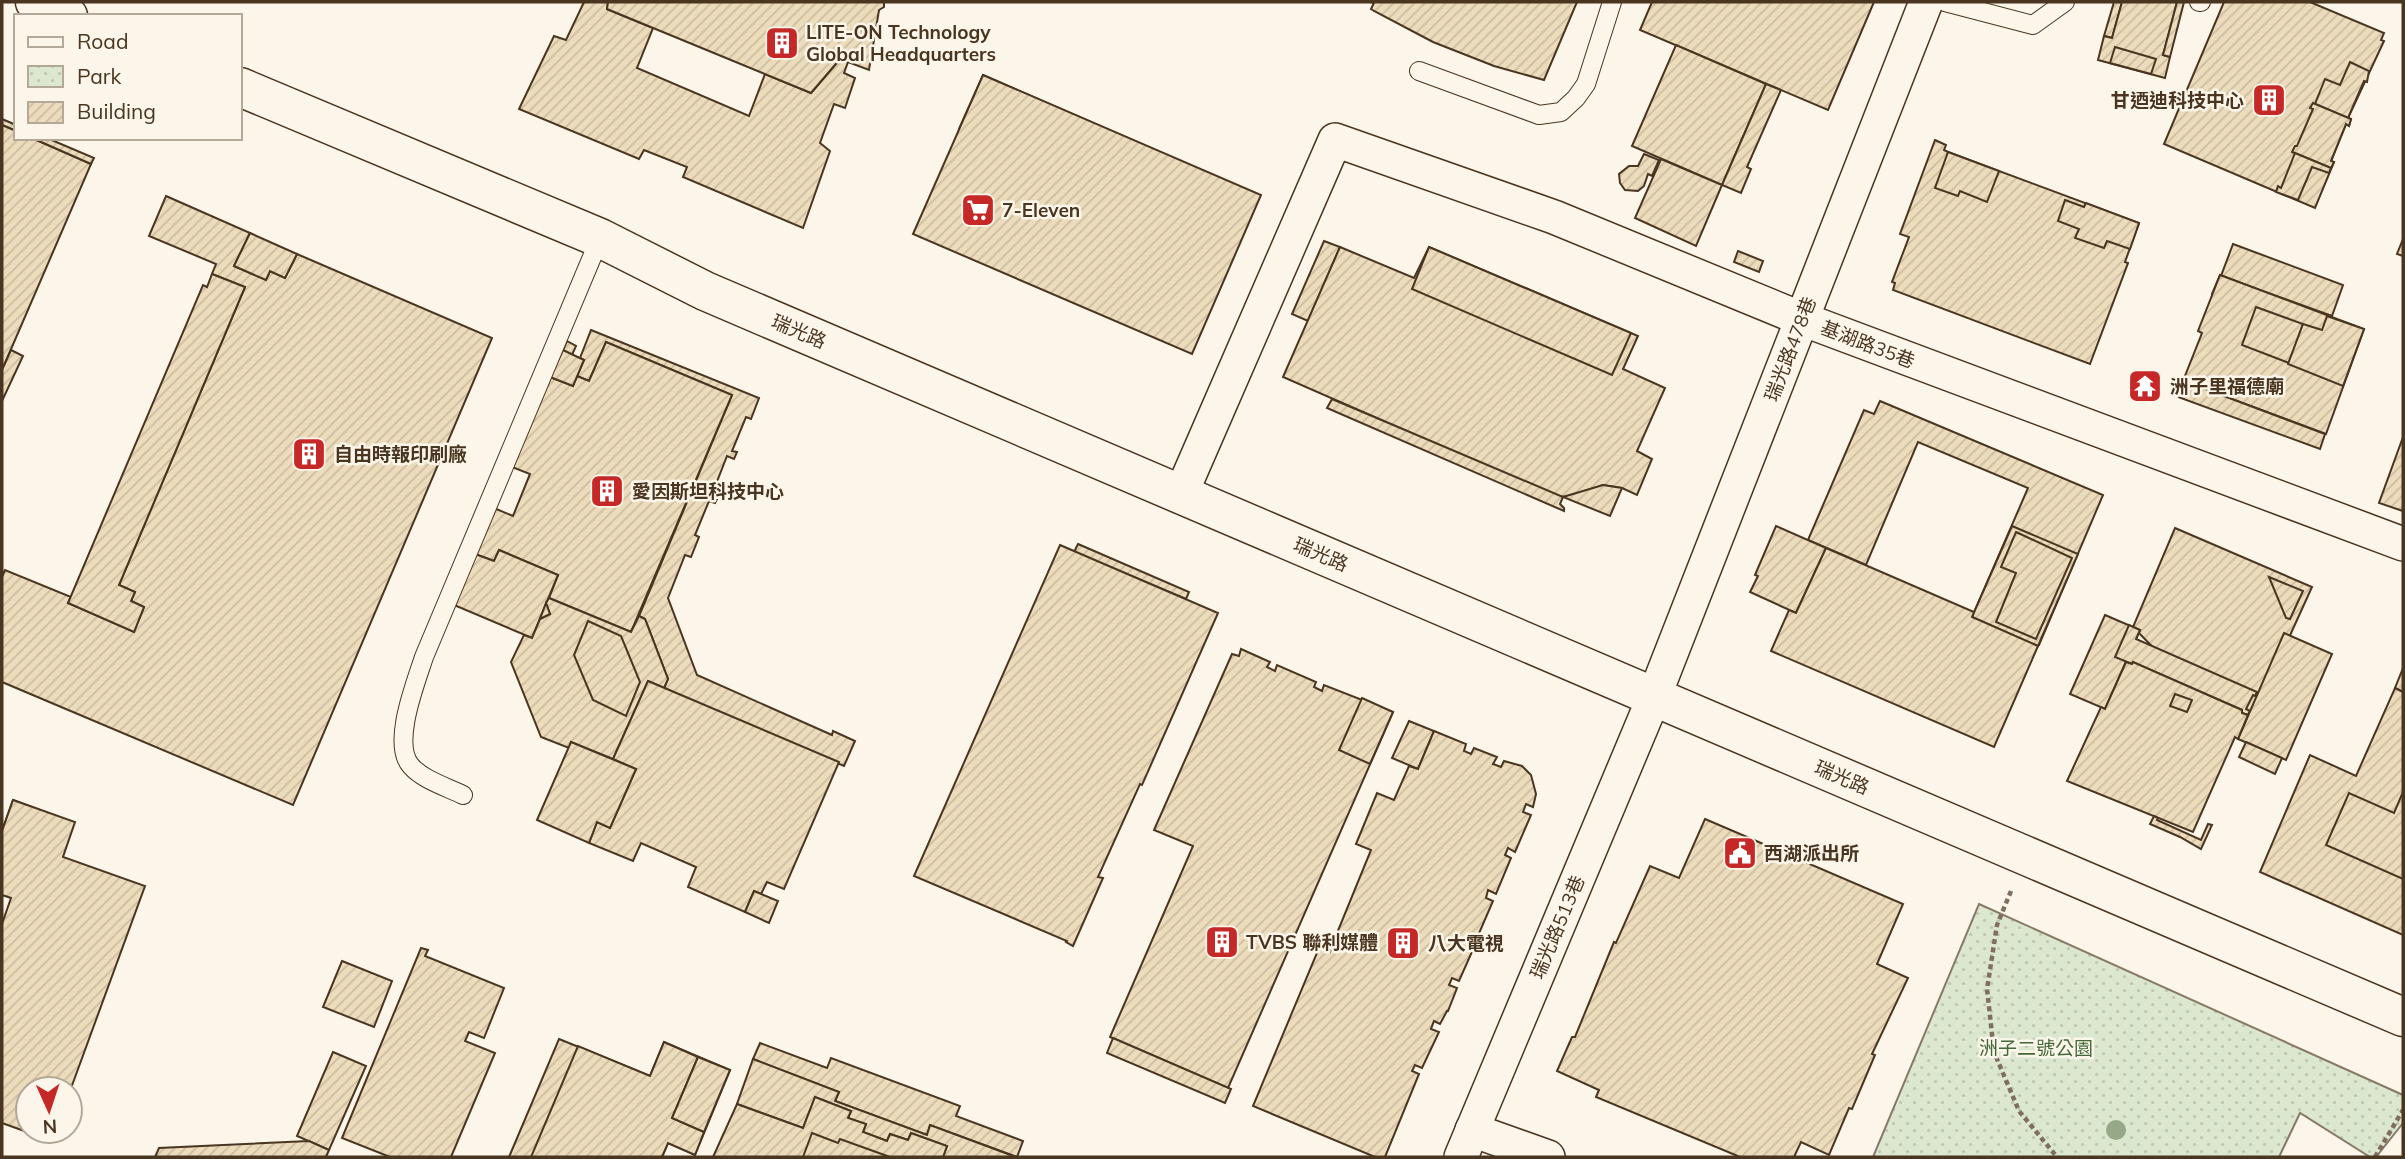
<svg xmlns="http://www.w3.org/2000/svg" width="2405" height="1159" font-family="Mulish,'Noto Sans TC',sans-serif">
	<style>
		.park { fill: url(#park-dots); stroke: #887966; stroke-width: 2 }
		.building { fill: url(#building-hatch); stroke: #4a3520; stroke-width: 2 }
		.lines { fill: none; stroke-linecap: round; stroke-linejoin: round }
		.lane-casing { stroke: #4a3520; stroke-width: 20 }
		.street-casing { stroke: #4a3520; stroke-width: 36 }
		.secondary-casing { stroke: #4a3520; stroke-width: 41 }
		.path { stroke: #7f6f5c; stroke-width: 4.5; stroke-dasharray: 5 3.5; stroke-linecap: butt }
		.lane { stroke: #fbf6e9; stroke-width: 18 }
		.street { stroke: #fbf6e9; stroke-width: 33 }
		.secondary { stroke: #fbf6e9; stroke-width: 38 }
		.tree { fill: #96a887 }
		.labels { text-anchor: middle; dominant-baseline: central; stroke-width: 5; stroke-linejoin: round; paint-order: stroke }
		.poi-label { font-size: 19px; font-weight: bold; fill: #4a3520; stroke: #fbf6e9; text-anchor: start }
		.street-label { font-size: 19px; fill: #4a3520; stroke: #fbf6e9 }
		.park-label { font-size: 19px; fill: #436837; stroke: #fbf6e9 }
	</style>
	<defs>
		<pattern id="park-dots" width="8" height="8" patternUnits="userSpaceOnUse" patternTransform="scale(1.75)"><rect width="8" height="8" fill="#dce7d0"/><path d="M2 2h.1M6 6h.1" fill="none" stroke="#bec7b2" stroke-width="1.8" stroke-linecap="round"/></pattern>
		<pattern id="building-hatch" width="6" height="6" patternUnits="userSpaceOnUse" patternTransform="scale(1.75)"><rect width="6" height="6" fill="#ecdcbc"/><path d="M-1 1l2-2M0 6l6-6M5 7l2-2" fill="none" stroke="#ccbda1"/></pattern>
	</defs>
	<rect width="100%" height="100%" fill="#fbf6e9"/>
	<polygon class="park" points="1979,904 2403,1095 2403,1123 2376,1157 2370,1157 2300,1113 2279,1157 1873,1157"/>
	<g class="building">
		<polygon points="584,2 608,2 607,9 653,28 637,68 749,116 765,74 811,93 840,59 848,62 844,73 855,78 845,108 834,104 820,143 830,151 803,228 683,177 687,167 644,150 639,159 519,109 554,36 566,40"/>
		<polygon points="608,2 884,2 884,7 879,10 869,70 840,59 811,93 607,9"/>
		<polygon points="1370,2 1577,2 1544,80 1494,66 1433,42 1374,11 1371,9 1374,3"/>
		<polygon points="1652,2 1874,2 1828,110 1640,30"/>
		<polygon points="2114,2 2122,2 2112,38 2104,36"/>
		<polygon points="2122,2 2177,2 2163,55 2170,57 2165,78 2098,60 2104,36 2112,38"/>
		<polygon points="2177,2 2184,2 2170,57 2163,55"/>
		<polygon points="2224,2 2310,2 2384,33 2381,40 2384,41 2348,118 2351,119 2349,126 2346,124 2331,161 2334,162 2315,208 2164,144"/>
		<polygon points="1676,45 1766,84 1722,185 1632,146"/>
		<polygon points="2115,47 2156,59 2151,74 2110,63"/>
		<polygon points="2350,62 2369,71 2367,82 2364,81 2348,118 2315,104 2325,79 2340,85"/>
		<polygon points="983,75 1153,149 1135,189 972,118 966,132 959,129"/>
		<polygon points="983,75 1261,195 1192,354 913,234"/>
		<polygon points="1766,84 1781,90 1747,167 1751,169 1741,193 1722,185"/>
		<polygon points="2313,103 2351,119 2349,126 2346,124 2331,161 2334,162 2331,168 2292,152 2295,146 2297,146 2313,109 2310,108"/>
		<polygon points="2,119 16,125 16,131 2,125"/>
		<polygon points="2,125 16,131 16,138 32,138 91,164 2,370"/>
		<polygon points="32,138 47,138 94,158 91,164"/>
		<polygon points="1935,140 1946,145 1944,150 1948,152 2139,223 2125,262 2128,263 2090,364 1893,290 1895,283 1892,282 1909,237 1900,234"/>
		<polygon points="1948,152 1999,171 1987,202 1960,191 1958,196 1935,188"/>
		<polygon points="2295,153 2331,168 2329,173 2312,167 2298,200 2276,192 2278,186 2281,188"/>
		<polygon points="1644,154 1659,160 1652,176 1648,174 1644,186 1638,191 1625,190 1620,183 1619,174 1629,166 1638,166"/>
		<polygon points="1661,159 1722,185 1696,246 1635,218"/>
		<polygon points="166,196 250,233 234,266 266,280 270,271 285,278 297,254 492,338 293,805 2,682 2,577 5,570 71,597 68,603 134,632 144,607 131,601 135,592 119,585 245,287 212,274 216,264 149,236"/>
		<polygon points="2065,200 2084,207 2086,203 2139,223 2130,249 2107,241 2104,248 2075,238 2079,229 2058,221"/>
		<polygon points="250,233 297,254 285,278 270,271 266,280 234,266"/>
		<polygon points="2403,239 2403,256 2397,254"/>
		<polygon points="1324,241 1340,247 1308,321 1292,314"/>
		<polygon points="2233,244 2343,285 2332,316 2221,276"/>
		<polygon points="1340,247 1414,278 1429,247 1638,336 1623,369 1665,388 1637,451 1652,459 1637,495 1622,488 1603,485 1569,497 1542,495 1417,440 1418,436 1283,377"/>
		<polygon points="1429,247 1631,333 1612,375 1412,289"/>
		<polygon points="1738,251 1763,261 1759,272 1734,262"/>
		<polygon points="212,274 245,287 119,585 135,592 131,601 144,607 134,632 68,603 203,285 207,287"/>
		<polygon points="2220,275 2257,289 2249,308 2212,294"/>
		<polygon points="2220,275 2364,329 2326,434 2183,381 2202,333 2198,331"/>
		<polygon points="2256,307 2303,324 2289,363 2242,345"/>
		<polygon points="2327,316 2364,329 2343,386 2288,364 2303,324 2322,330"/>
		<polygon points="591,330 759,398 751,419 746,417 732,451 737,452 734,459 727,456 711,497 717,499 715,503 709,501 695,535 699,537 691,557 685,555 668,598 697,675 832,735 833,731 855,741 844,766 664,688 668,679 645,619 639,616 732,395 606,342 589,381 577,376 584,360 580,358"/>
		<polygon points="567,341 576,346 572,355 563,350"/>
		<polygon points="606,342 732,395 631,632 549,598 558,575 499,550 494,561 475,554 494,508 513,516 530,474 512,467 550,377 573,386 577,376 589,381"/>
		<polygon points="11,350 23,356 2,401 2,370"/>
		<polygon points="563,350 584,360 573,386 550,377"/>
		<polygon points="2184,381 2325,434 2320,449 2178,397"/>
		<polygon points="1332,399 1563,497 1560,504 1564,508 1564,511 1327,408"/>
		<polygon points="1880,401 2103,495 2039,645 1972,617 2028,488 1918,442 1866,565 1808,540 1864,410 1874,414"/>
		<polygon points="2403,437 2403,511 2379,503"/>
		<polygon points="1603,485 1622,488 1610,516 1563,497"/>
		<polygon points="1776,526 1826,548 1796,613 1750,592 1758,576 1755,575"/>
		<polygon points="2012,526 2078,554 2038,646 1972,617"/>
		<polygon points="2175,528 2312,587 2243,739 2133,627"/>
		<polygon points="2016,532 2072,558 2036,639 1996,622 2016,573 2001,567"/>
		<polygon points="1078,544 1189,592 1186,599 1074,552"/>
		<polygon points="1060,545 1218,613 1142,785 1140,784 1098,877 1103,878 1073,946 1066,942 1067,941 914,876"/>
		<polygon points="1826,548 1974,612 1972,617 2038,646 1994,747 1771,651 1789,610 1796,613"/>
		<polygon points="499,550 558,575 532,638 454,605 475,554 494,561"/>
		<polygon points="2269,577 2303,591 2290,619 2286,618"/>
		<polygon points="549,598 631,632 639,616 645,619 668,679 664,688 648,681 613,759 571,742 569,748 541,737 511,662 524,635 532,638 540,619 550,614 546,603"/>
		<polygon points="546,603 550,614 540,619"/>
		<polygon points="2105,615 2140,630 2105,709 2070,694"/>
		<polygon points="588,621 621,636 640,682 626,716 593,700 574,655"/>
		<polygon points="2129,625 2140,630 2136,639 2257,692 2255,696 2253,695 2246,709 2250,711 2248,715 2242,713 2242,710 2133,662 2132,664 2115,657"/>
		<polygon points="2284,633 2332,654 2286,760 2238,739"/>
		<polygon points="1241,649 1270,662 1267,667 1275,671 1277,665 1316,682 1314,687 1322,691 1324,685 1393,712 1228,1088 1110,1037 1193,846 1154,830 1232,654 1239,656"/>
		<polygon points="2126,662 2132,664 2133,662 2242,710 2242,713 2248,715 2238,739 2235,737 2193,832 2067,781 2101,707 2105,709"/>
		<polygon points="2403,668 2403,692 2395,688"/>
		<polygon points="648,681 839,762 784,889 767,882 761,894 754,891 745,912 688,887 696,867 641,843 633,861 589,843 597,822 610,828 636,769 613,759"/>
		<polygon points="2395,688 2403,692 2403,935 2260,872 2310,755 2356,776"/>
		<polygon points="2175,694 2192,700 2187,712 2170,706"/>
		<polygon points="1362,698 1393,712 1370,764 1339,750"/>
		<polygon points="1409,721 1434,731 1418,769 1392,758"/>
		<polygon points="1434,731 1466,744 1464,751 1471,754 1474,748 1497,757 1493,764 1501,767 1504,761 1522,766 1531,775 1536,794 1533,807 1526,804 1523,812 1531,815 1515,852 1508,848 1505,855 1511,858 1496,894 1488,890 1486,898 1493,901 1477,938 1470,935 1468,942 1475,945 1459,981 1452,978 1449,985 1457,988 1448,1011 1447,1011 1440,1024 1434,1021 1431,1029 1439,1032 1422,1068 1415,1065 1412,1071 1419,1074 1385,1157 1375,1157 1253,1106 1319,948 1330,952 1336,938 1335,938 1371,850 1356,844 1377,793 1394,800 1409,766 1418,769"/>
		<polygon points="571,742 636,769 610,828 597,822 589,843 537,820"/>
		<polygon points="2246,742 2282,758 2275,774 2239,757"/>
		<polygon points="2403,792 2403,879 2326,845 2349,793 2394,813"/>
		<polygon points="13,800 40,810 17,873 2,868 2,831"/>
		<polygon points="13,800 75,822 63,857 145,886 70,1091 70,1089 28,1089 28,1131 55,1131 52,1141 2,1123 2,924 11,898 2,895 2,831"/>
		<polygon points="2154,816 2158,818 2157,820 2201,840 2208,824 2212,825 2201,849 2180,837 2150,824"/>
		<polygon points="1705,819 1903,904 1877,964 1908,978 1872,1054 1875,1055 1852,1109 1849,1108 1829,1155 1801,1142 1794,1157 1740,1157 1596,1097 1599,1090 1557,1071 1572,1037 1575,1037 1614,942 1616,943 1650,866 1679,878"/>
		<polygon points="754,891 778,901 769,923 745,912"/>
		<polygon points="421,948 428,950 425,956 504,988 484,1038 469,1032 465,1041 495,1053 451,1157 390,1157 342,1138"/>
		<polygon points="342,961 392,981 374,1027 323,1007"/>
		<polygon points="1113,1038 1231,1089 1225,1103 1107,1053"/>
		<polygon points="559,1039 650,1076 664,1042 730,1070 695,1155 668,1143 662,1157 509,1157"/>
		<polygon points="664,1042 698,1057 672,1118 704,1132 695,1155 668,1143 662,1157 531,1157 578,1046 650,1076"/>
		<polygon points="760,1043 827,1068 831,1058 960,1106 956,1116 1023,1141 1017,1157 930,1125 927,1135 835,1101 839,1092 753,1059"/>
		<polygon points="333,1052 366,1066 329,1150 297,1136"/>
		<polygon points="698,1057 730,1070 704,1132 672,1118"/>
		<polygon points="753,1059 839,1092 835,1101 927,1135 930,1125 1016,1157 943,1157 947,1146 911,1133 908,1140 890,1134 887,1141 863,1132 866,1124 848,1118 851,1111 815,1097 803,1128 737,1104"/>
		<polygon points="815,1097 851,1111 848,1118 866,1124 863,1132 887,1141 890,1134 908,1140 911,1133 947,1146 943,1157 713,1157 737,1104 803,1128"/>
		<polygon points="812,1133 838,1143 840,1139 890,1157 803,1157"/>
		<polygon points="309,1141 329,1150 326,1157 155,1157 159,1148"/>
	</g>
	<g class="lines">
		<g class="lane-casing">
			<g id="lane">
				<polyline points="1945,2 2033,25 2065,2"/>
				<polyline points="2199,2 2201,2"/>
				<polyline points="1419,71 1539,115 1561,112 1576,98 1586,84 1612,2"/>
				<path d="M463,795C447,787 423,780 411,766C391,744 416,682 424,657L600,238"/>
			</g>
		</g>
		<g class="street-casing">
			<g id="street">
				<polyline points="1181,494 1335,140 1554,217 1802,319 2403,544"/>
				<polyline points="1472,1130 1548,1157"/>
				<polyline points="1461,1157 1654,697 1926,2"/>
			</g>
		</g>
		<g class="secondary-casing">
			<g id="secondary">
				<polyline points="35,2 68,16"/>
				<polyline points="240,87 600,238 705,291 2403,1017"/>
			</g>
		</g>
		<g class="path">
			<polyline points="2011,891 1997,925 1987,989 1994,1052 2019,1111 2057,1157"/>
			<polyline points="2375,1157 2403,1110"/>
		</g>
		<use href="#lane" class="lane"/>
		<use href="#street" class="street"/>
		<use href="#secondary" class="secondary"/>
	</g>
	<circle class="tree" cx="2116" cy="1130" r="10"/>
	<defs>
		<g id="building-square" transform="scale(1.75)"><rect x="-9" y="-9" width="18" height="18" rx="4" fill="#c62828" stroke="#fbf6e9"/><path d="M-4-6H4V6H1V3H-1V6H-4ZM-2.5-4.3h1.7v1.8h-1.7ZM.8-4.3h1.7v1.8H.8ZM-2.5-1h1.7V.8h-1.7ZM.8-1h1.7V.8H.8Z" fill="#fff"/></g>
		<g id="supermarket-square" transform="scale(1.75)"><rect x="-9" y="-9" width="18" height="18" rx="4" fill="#c62828" stroke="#fbf6e9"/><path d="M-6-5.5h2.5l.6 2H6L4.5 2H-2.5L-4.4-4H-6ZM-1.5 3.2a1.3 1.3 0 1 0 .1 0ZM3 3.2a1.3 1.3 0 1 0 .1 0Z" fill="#fff"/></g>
		<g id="temple-square" transform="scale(1.75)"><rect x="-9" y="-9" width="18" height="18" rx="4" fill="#c62828" stroke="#fbf6e9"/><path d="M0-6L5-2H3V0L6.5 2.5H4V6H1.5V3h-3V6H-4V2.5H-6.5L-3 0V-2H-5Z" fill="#fff"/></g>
		<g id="civic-square" transform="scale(1.75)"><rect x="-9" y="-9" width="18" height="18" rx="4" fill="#c62828" stroke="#fbf6e9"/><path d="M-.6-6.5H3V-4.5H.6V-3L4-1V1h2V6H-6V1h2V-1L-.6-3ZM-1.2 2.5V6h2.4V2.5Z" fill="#fff"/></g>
	</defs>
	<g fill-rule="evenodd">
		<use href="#building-square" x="782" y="43"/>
		<use href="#building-square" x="2269" y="100"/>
		<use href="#supermarket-square" x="978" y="210"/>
		<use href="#temple-square" x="2145" y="386"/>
		<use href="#building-square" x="309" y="454"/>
		<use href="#building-square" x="607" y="491"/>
		<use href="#civic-square" x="1740" y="853"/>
		<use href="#building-square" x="1222" y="942"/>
		<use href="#building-square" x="1403" y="943"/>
	</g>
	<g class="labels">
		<g class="poi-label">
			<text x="806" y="32">LITE-ON Technology<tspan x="806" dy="22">Global Headquarters</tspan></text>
			<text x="2244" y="100" text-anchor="end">甘迺迪科技中心</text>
			<text x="1002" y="210">7-Eleven</text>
			<text x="2170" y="386">洲子里福德廟</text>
			<text x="334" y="454">自由時報印刷廠</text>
			<text x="632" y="491">愛因斯坦科技中心</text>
			<text x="1764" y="853">西湖派出所</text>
			<text x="1246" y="942">TVBS 聯利媒體</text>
			<text x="1428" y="943">八大電視</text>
		</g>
		<g class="street-label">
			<text transform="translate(799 331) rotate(23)">瑞光路</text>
			<text transform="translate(1868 344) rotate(21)">基湖路35巷</text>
			<text transform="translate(1790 349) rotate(-69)">瑞光路478巷</text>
			<text transform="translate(1321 554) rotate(23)">瑞光路</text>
			<text transform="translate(1842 777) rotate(23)">瑞光路</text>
			<text transform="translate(1557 927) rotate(-67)">瑞光路513巷</text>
		</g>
		<g class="park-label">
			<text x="2036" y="1048">洲子二號公園</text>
		</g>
	</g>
	<rect width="2405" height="1159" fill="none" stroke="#4a3520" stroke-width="7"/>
	<rect x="14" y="14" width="228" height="126" fill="#fbf6e9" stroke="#b4a999" stroke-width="2"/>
	<rect x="28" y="37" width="35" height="10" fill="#fbf6e9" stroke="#b4a999" stroke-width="2"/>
	<text x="77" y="49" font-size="21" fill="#4a3520">Road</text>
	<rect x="28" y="66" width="35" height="21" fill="url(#park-dots)" stroke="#b4a999" stroke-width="2"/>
	<text x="77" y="84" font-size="21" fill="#4a3520">Park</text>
	<rect x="28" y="102" width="35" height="21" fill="url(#building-hatch)" stroke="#b4a999" stroke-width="2"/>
	<text x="77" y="119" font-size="21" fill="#4a3520">Building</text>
	<g transform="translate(49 1110) rotate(177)"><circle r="33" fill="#fbf6e9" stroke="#b4a999" stroke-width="2"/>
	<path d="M0-5L12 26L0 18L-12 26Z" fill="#c62828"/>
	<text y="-10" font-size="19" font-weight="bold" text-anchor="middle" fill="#4a3520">N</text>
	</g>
</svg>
